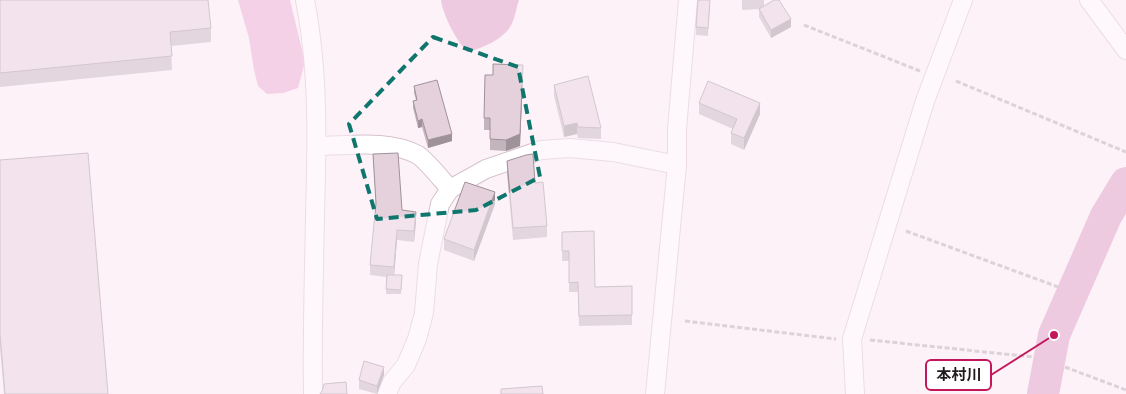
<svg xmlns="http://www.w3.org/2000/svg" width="1126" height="394" font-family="Raleway,'Noto Sans JP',sans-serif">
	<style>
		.forest { fill: #e9a8ce }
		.water { fill: #db9ac0 }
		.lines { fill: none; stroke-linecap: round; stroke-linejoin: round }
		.river { stroke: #db9ac0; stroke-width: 32 }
		.street-casing { stroke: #d5c2cc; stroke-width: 20 }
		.path { stroke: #b4aab0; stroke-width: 3; stroke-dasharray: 5 2.5; stroke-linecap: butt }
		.street { stroke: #fff; stroke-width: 18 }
		.wall { fill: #c4b4bc }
		.shaded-wall { fill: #a09299 }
		.building { fill: #e4d1db; stroke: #a09299 }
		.marked { fill: none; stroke: #0f766e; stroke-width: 4; stroke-dasharray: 10 6; stroke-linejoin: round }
		.leader { fill: none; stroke: #c2185b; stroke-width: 2 }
		.callout-dot { fill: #c2185b; stroke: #fff; stroke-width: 2 }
		.callout { fill: #fff; stroke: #c2185b; stroke-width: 2 }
		.callout-label { font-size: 15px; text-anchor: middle; font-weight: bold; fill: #20191d }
	</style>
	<rect width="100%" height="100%" fill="#fef2f9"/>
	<polygon class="forest" points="238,0 290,0 305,62 298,88 283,93 267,94 258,86 254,70 249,38"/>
	<path class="water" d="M441,0H519C516,8 515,20 510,27C502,40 482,48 468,52C457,43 443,15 441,0Z"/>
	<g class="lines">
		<polyline class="river" points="1043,394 1054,335 1106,216 1126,183"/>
		<g class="street-casing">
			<g id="street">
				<path d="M305,0C319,71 317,143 315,216C314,275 312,334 313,394"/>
				<polyline points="1089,0 1126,50"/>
				<path d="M317,146C349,146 388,139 418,155C427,161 442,180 450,189"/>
				<polyline points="387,394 392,382 406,365 417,339 424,313 428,264 440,204 450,189 486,169 541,150 570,148 613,152 677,165"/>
				<polyline points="655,394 677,165 677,129 688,0"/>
				<polyline points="855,394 852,339 925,101 963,0"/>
			</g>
		</g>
		<g class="path">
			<polyline points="804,25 920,71"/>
			<polyline points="956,81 1126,152"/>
			<polyline points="906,231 1061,288"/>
			<polyline points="685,321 836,339"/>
			<polyline points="870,340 1033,357"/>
			<polyline points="1065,367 1126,390"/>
		</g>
		<use href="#street" class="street"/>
	</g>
	<g class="wall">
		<polygon points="0,0 211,28 211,42 171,46 172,70 0,87"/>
		<polygon points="742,0 764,0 764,6 791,27 771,38 759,17 759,9 760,9 742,10"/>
		<polygon points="710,4 708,36 696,35 696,27"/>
		<polygon points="523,76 520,146 506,151 490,150 490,130 484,130 484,118"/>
		<polygon points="554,85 601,128 601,139 578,138 577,134 564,137 554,96"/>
		<polygon points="414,86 452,141 428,148 422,127 418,128 413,108 413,101 416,100 414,93"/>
		<polygon points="699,103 760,114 744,150 731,144 731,133 733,129 699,114"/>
		<polygon points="373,154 402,210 416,222 414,242 397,240 394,275 402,275 401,294 386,294 386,277 370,275 370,265 376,207"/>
		<polygon points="0,160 108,394 4,394 0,348"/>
		<polygon points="507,161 535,183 547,226 547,237 513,240 507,173"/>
		<polygon points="495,204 474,261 444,250 444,239"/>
		<polygon points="562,232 595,287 632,286 632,325 579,326 578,292 569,292 569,261 562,261"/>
		<polygon points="384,375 377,394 359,389 359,380"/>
	</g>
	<g class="shaded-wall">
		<polygon points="791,19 791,27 771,38 771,30"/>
		<polygon points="523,65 520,146 506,151 506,140"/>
		<polygon points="760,103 760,114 744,150 744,138"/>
		<polygon points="422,119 422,127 418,128 418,121"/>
		<polygon points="577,123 577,134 564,137 564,126"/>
		<polygon points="452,134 452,141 428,148 428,140"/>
		<polygon points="495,192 495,204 474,261 474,250"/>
		<polygon points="416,212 416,222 414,242 414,231"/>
		<polygon points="397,230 397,240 394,277 394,267"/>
		<polygon points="384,367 384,375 377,394 377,386"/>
	</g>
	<g class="building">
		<polygon points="0,0 208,0 211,28 170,32 172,56 0,73"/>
		<polygon points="698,0 710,0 708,28 696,27"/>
		<polygon points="774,0 779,0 791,19 771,30 759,9"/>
		<polygon points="493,64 523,65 520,134 506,140 490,139 490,118 484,118 485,75 493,75"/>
		<polygon points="588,76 601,128 578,127 577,123 564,126 554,85"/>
		<polygon points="437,80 452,134 428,140 422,119 418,121 413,101 417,100 414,86"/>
		<polygon points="708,81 760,103 744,138 731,133 737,119 699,103"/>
		<polygon points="88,153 108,394 5,394 0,334 0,160"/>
		<polygon points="398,153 402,210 416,212 414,231 397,230 394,267 370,265 376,203 373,154"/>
		<polygon points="533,154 535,183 543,182 547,226 513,228 507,161 526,155"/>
		<polygon points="465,182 495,192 474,250 444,239"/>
		<polygon points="594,231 595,287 632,286 632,315 579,316 578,282 569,283 569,251 562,251 562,232"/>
		<polygon points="387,275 402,275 401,290 386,289"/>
		<polygon points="364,361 384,367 377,386 359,380"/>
		<polygon points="346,382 347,394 320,394 322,391 324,384"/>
		<polygon points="542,386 543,394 501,394 501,389"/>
	</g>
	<path d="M0 0H1126V394H0ZM433,37L518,67L540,177L476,210L377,219L349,124Z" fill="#fef2f9" fill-opacity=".55" fill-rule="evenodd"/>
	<path class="marked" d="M433,37L518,67L540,177L476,210L377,219L349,124Z"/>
	<path class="leader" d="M1054 335L991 375"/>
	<circle class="callout-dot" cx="1054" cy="335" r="5"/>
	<rect class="callout" x="926" y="360" width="65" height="30" rx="5"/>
	<g class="callout-label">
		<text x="959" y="380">本村川</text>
	</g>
</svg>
